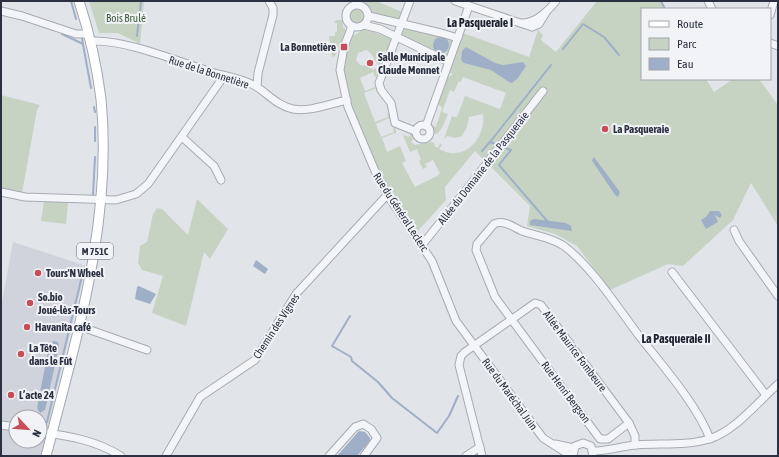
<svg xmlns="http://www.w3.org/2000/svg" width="779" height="457" font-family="'Asap Condensed',sans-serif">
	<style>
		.built { fill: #d0d3db; fill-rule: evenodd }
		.green { fill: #c6d3c3 }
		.water { fill: #9fafc7 }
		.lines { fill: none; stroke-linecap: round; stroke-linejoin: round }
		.stream { stroke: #9fafc7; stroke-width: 2 }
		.minor-casing { stroke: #a7abb3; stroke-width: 9 }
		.major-casing { stroke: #a1a8b4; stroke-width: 11 }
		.minor { stroke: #f4f5f8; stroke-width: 7 }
		.major { stroke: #fff; stroke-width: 9 }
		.poi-dot { fill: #c74e58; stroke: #f1f3f7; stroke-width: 1.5 }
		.labels { text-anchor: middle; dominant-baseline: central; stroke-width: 4; stroke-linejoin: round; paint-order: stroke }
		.shield { fill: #f1f3f7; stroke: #666b77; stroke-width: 1 }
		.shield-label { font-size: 10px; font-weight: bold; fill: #2b3140 }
		.park-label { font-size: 11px; fill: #3d5b39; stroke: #f1f3f7 }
		.poi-label { font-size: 11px; font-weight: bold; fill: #2b3140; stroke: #f1f3f7; text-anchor: start }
		.street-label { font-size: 11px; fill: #2b3140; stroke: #f1f3f7 }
		.neighbourhood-label { font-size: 12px; font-weight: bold; fill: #1d2231; stroke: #f1f3f7 }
	</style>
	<rect width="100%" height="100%" fill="#e1e4e9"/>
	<path class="built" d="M13,242L86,266L41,456H1V307ZM16,417H40V441H16Z"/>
	<g class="green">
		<polygon points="89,1 144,1 140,44 118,33 99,33"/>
		<polygon points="356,1 376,1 402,12 402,18 396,21 394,18 371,13 368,6"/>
		<path d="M597,1H662L666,9H642V79H706L714,92L733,79H759L778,105V226L751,183L733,220L683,266L668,264L610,290L577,246L555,234L527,226L530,206L475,151L445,187L446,200L417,232L383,179L361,133L350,102L344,73L343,64L346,52L353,36L366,28L375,30L376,33L387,37L390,36L393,39L390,52L385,50L380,63L383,67L382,68C374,64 375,54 366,50L358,53L356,60L360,65L368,66L373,70L375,68L380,73L375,77L373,72L360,78L365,91L376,87L374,83L379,92L377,88L364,93L375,122L388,117L387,113L390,115L391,123L389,118L376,124L381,137L394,132L393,127L396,129V135L395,133L382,138L387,152L400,146L406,161L402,163L415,187L437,176L440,173L433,160L425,164L427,167L423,169L419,161L421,160L417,149L410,152L403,135L409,137L411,132L414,138L411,142L415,145L432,142L435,144L434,146L438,148L440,143L442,145L439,149C464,163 486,139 483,114L469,117L467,127L462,136L455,138L447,136L444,139L452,116L457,117L465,96L500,109L506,93L463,77L461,82L459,81L454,92L450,90L442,112L448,114L442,128L437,134L433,133L430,125L436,127L442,108L438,104L447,78L453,74L448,72L463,33L529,57L538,30L543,35L541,40L556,52Z"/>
		<circle cx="357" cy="16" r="7"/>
		<polygon points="336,20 343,20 343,27 346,30 335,56 332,57 329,36 335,36 335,32 337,32 337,23 334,23"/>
		<polygon points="404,27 408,27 452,40 453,42 448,56 444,57 401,36"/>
		<polygon points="1,95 40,105 37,110 22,193 1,190"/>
		<polygon points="197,199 228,229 210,259 204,252 186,326 152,313 163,276 142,270 138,263 140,246 147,242 153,214 157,208 162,209 188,235"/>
		<polygon points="44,201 68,202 66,224 41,221"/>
	</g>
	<g class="water">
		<circle cx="441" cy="45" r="8"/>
		<polygon points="466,47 495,63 503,65 523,62 526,66 517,79 512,83 509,82 491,70 464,63 461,60 462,51"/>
		<polygon points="594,157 620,192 618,197 615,195 593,162 592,160"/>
		<polygon points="710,211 719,211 722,215 720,218 715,215 718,222 706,229 701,220 707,216"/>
		<polygon points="534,219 566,223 571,226 572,231 530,225 530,221"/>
		<polygon points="256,260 268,269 265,274 253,266"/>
		<polygon points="139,286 156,294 150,304 135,299 137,287"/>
		<polygon points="53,341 58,342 59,347 45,410 40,413 37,408 49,346"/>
		<polygon points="359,431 365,432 370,438 370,441 357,456 337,456"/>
	</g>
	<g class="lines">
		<g class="stream">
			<polyline points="71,1 76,19"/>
			<polyline points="661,1 665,9"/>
			<polyline points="62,34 83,44"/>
			<polyline points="137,36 141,1"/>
			<polyline points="82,39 91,88"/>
			<polyline points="563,49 583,24 604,37 619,55"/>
			<polyline points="94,107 95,112"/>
			<polyline points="95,141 95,127"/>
			<polyline points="496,144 490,142 551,65"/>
			<polyline points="506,148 511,150 499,165 548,222"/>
			<polyline points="482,151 490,142"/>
			<polyline points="93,195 95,157"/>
			<polyline points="350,316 332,346 351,357 352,361 378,382 392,398 437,433 449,416 458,396"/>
			<polyline points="40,425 47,422 82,276"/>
		</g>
		<g class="minor-casing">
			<g id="minor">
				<polyline points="410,1 379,83 381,90 391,103 395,123 415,131"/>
				<polyline points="455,1 532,27 539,24 547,11"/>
				<polyline points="708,1 712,9"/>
				<circle cx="357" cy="16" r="11"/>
				<polyline points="1,11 22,16 76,34 88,34"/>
				<polyline points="770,15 774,1"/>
				<polyline points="369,16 441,33 458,38"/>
				<path d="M522,23C536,23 548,11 556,1"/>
				<polyline points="364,25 380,29 449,62"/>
				<polyline points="352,26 344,47 340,70 348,107 375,171 390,199 432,261 456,321 543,438 571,456"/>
				<path d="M90,41C125,39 177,61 211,72C225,76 244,79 257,87C269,95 278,106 293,109C310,112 329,104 347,100"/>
				<polyline points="770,43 778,46"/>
				<polyline points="257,87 258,73 273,15 273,8 269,1"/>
				<circle cx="423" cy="132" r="7"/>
				<polyline points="426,126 469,6"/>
				<polyline points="182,137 214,166 221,180"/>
				<polyline points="1,192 25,197 116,200 136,194 148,184 224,76"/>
				<polyline points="734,230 739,241 778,296"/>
				<polyline points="422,245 463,194 543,91"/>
				<polyline points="672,272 766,395"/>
				<polyline points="79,326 147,350"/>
				<path d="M629,423L608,439H600L495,297L476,250L477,244L494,224C503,219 513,227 522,231C536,236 551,237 564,246C592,267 618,308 640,337C662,365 698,406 710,439"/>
				<polyline points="1,425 16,427"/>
				<path d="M40,432C69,436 95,440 121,456"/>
				<polyline points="555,444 574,448"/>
				<path d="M593,451C608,451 622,446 636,445C660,443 686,446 709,439C734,432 759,401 778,384"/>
				<polyline points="166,456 200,397 255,360 296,294 388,194"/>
				<polyline points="329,456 355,427 363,424 371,429 377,438 364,456"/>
				<polyline points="466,456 480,447"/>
				<polyline points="482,456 459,365 461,356 465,352 535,303 541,305 629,423 635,436 635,445"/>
				<polyline points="573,456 575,446 583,443 591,446 593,456"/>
			</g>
		</g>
		<g class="major-casing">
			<path id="major" d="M46,456C76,339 113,221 101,99C97,66 89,32 79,1"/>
		</g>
		<use href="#minor" class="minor"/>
		<use href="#major" class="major"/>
	</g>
	<g class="poi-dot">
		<rect x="340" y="43" width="8" height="8" rx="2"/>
		<circle cx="370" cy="63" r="4"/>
		<circle cx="605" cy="129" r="4"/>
		<circle cx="38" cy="273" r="4"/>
		<circle cx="30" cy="303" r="4"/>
		<circle cx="27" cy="327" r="4"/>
		<circle cx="21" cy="354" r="4"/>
		<circle cx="11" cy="395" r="4"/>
	</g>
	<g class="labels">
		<rect class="shield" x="77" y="243" width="36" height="16" rx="3"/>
		<g class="shield-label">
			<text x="95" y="251">M 751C</text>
		</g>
		<g class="park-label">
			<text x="126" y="18">Bois Brulé</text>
		</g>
		<g class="poi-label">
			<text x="336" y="47" text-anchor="end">La Bonnetière</text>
			<text x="378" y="57">Salle Municipale<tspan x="378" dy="13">Claude Monnet</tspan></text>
			<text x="613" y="129">La Pasqueraie</text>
			<text x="46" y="273">Tours'N Wheel</text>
			<text x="38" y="297">So.bio<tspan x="38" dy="13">Joué-lès-Tours</tspan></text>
			<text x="35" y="327">Havanita café</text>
			<text x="29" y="348">La Tête<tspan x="29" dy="13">dans le Fût</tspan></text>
			<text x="19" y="395">L’acte 24</text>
		</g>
		<g class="street-label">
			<text transform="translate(209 72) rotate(18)">Rue de la Bonnetière</text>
			<text transform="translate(483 168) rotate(-52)">Allée du Domaine de la Pasqueraie</text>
			<text transform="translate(401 212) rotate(57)">Rue du Général Leclerc</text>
			<text transform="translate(276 326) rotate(-57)">Chemin des Vignes</text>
			<text transform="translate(575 351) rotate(53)">Allée Maurice Fombeure</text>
			<text transform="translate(566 392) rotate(53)">Rue Henri Bergson</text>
			<text transform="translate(510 394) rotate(54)">Rue du Maréchal Juin</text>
		</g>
		<g class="neighbourhood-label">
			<text x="480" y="23">La Pasqueraie I</text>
			<text x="676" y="339">La Pasqueraie II</text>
		</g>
	</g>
	<rect width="779" height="457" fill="none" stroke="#2b3140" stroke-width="4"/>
	<rect x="641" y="8" width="130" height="72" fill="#f1f3f7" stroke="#a2a5ae"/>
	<rect x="649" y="21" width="20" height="6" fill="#ffffff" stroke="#a2a5ae"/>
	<text x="677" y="28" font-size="12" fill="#2b3140">Route</text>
	<rect x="649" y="38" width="20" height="12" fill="#c6d3c3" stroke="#a2a5ae"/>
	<text x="677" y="48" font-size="12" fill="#2b3140">Parc</text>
	<rect x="649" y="58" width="20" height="12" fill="#9fafc7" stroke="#a2a5ae"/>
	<text x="677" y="68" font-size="12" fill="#2b3140">Eau</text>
	<g transform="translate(28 429) rotate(116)"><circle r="19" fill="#f1f3f7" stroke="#a2a5ae"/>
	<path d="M0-3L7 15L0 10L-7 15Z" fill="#c74e58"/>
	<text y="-6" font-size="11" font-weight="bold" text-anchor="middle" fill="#2b3140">N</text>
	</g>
</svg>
